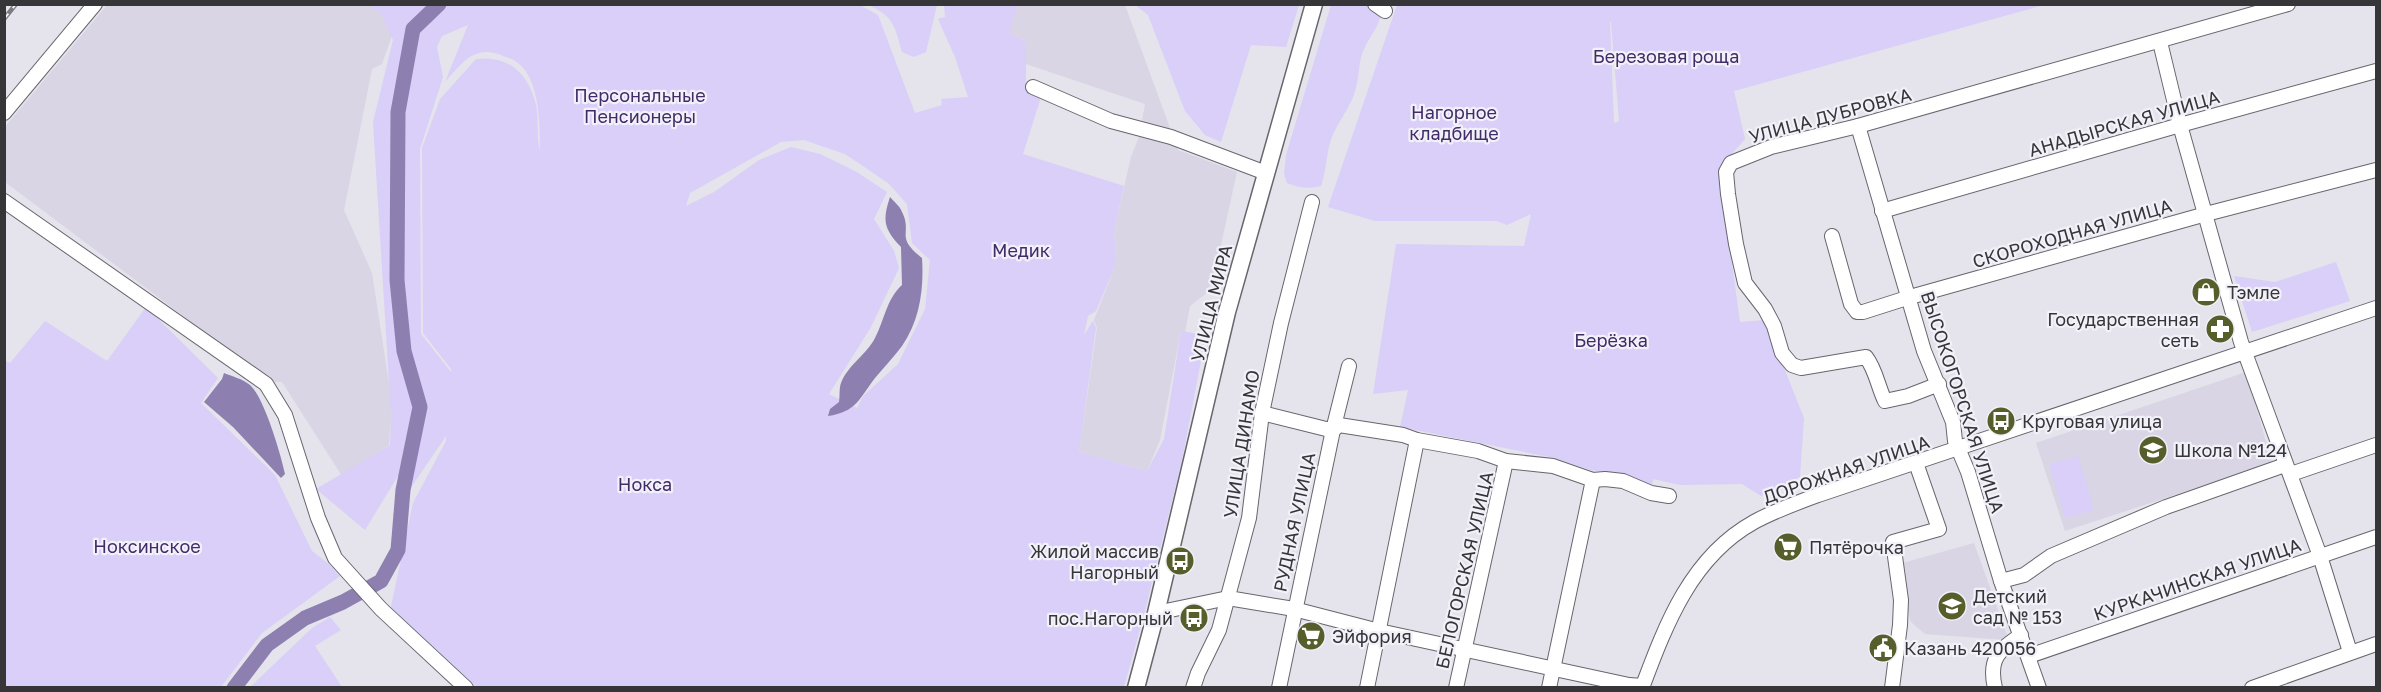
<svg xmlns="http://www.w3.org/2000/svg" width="2381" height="692" font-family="'Golos Text',sans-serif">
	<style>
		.built { fill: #d9d5e4 }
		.green { fill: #d9cff8; fill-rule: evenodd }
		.water { fill: #8d7fb0 }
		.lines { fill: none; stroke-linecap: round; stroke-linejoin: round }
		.river { stroke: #8d7fb0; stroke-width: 15 }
		.minor-casing { stroke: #67666d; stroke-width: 16 }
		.major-casing { stroke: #67666d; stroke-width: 19 }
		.minor { stroke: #fff; stroke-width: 14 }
		.major { stroke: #fff; stroke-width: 16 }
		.rail-casing { stroke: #7b7b80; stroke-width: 4.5 }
		.rail { stroke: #f2f0f8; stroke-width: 2; stroke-dasharray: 7; stroke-linecap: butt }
		.labels { text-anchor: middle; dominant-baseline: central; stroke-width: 4.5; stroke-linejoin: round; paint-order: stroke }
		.park-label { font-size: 18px; fill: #412c69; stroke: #f2f0f8 }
		.street-label { font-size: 18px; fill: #363639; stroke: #f2f0f8 }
		.poi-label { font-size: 18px; fill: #363639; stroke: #f2f0f8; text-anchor: start }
	</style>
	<rect width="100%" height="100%" fill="#e5e3eb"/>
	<g class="built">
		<polygon points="107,5 403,5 382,64 372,69 344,210 372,273 392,403 389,445 342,476 282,382 271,382 5,182 4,128"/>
		<polygon points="1018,5 1125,5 1178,150 1237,172 1220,249 1208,292 1190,306 1185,332 1181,331 1160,440 1147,471 1079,452 1097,328 1094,320 1116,264 1114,231 1131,157 1139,137 1145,104 1026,64 1026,41 1009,33 1008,29"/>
		<polygon points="2246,372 2272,463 2065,531 2036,443"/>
		<polygon points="1974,543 2007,635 2006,640 1925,634 1911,622 1903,591 1899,564"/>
	</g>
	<g class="green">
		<path d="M369,5H860L878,15L915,113L942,105L941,99L968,97L955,57L938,19L945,17L944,5H1018L1009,33L1026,41V91L1041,97L1023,154L1124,186L1114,231L1116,264L1096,311L1088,316L1084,335L1093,321L1096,328L1079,452L1147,471L1164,439L1181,331L1206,335L1182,460L1143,619L1124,687H477L390,611L413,503L446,441V436L408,492L398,476L365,530L316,489L390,445L391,415L373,122L393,40L381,14ZM468,25L445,82C464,61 475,43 506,57C510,58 515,60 518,63C540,80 540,125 540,150C536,137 539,119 536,105C529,74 509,55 476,59L440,99L422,148L423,333L451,369V372L421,334L420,149L443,77L437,47L442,36ZM804,140L845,154L888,183L907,204L912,243L930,260L925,309L898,364L863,396L857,408L829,394L871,327L899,268L894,251L874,219L887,192L855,171L820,154L791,147L759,160L714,192L686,206L690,193L781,142Z"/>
		<path d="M868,5H937L926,52L914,57L902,52C895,27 894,16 868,5Z"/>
		<polygon points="1135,5 1299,5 1286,47 1251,45 1221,142 1205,135 1185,111 1148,15"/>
		<path d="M1331,5H1380C1385,19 1371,34 1365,47C1358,60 1360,73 1356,87C1353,103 1341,118 1334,132C1326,148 1327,169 1321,186C1309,189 1299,188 1287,183L1284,174L1286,155Z"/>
		<path d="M1397,5H2044L1734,91L1745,139L1719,168L1740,322L1765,320L1804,418L1800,477L1761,496L1742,484L1680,485L1653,479L1652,488L1621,475L1591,470L1554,458L1400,427L1408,390L1373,394L1396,244L1524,246L1531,214L1507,225L1497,221H1375L1328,207ZM1611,22L1619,121L1614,123L1610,22Z"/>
		<polygon points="2336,262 2350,301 2252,332 2234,276 2275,282"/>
		<polygon points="146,307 218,378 201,403 275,475 312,551 329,564 340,576 262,633 221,687 5,687 4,360 10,363 45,321 107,361"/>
		<polygon points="2078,456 2094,510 2065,518 2049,464"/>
		<polygon points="330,617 341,630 315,646 342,687 250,687 312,628"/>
	</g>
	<g class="water">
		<path d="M890,197C894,202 900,206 902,212C913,234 894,236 922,258C924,289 920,320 902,346C894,357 884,367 875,378C859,399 856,412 828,416L830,409L839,402C840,396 839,388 841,383C848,365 867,354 875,338C885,319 886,300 902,285L901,247C884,229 882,221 890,197Z"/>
		<path d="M224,373C231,376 243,379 250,385C264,397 281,455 285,474L281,478L233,427L204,402L222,379Z"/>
	</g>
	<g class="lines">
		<polyline class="river" points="234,688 267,645 305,618 343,602 381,581 398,550 403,490 420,407 404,351 397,280 398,112 413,29 439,4"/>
		<g class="minor-casing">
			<g id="minor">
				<polyline points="1375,4 1385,11"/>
				<polyline points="2160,42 2180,125 2241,342 2320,556 2350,652"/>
				<polyline points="1033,87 1111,121 1171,137 1266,173"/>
				<polyline points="4,113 95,4"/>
				<polyline points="1858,126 1924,351 1953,422 1955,441 1968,472 2001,581 2039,688"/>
				<polyline points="4,201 266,384 285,415 318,518 335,558 381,609 466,688"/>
				<polyline points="1882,211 2180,125 2376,71"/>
				<polyline points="1832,236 1851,304 1857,312 1863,312 1910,297 2206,214 2376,170"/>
				<path d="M1939,384L1908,396L1885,401C1878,387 1876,370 1866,357L1801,368L1792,365L1782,353L1774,326L1765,309L1745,283L1736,244L1728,194L1726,172L1731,163L1771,147L1858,126L2288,4"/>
				<polyline points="1262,413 1326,429 1333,430 1339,425 1403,435 1417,440 1478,451 1506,461 1553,466 1593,480 1605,479 1623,481 1651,493 1669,496"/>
				<polyline points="2291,474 2376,445"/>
				<polyline points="2001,581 2024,575 2051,556 2166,507 2285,465"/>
				<polyline points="1156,613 1228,598 1294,609 1379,631 1629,685 1643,686"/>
				<polyline points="2029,656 2376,537"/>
				<polyline points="1193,688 1198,673 1219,630 1249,518 1262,413 1281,323 1312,202"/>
				<polyline points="1279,688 1333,430 1349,366"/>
				<polyline points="1367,688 1417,440"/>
				<polyline points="1456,688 1506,461"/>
				<polyline points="1549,688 1593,480"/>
				<path d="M1642,688C1666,624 1691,557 1754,522C1774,511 1796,503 1818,495L2376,308"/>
				<polyline points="1892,688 1900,625 1901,600 1893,542 1939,529 1916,463"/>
				<path d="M1995,688C1988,659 1999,650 2021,635"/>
				<polyline points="2252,688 2376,644"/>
			</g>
		</g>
		<g class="major-casing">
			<polyline id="major" points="1136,688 1156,613 1227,312 1314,4"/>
		</g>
		<use href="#minor" class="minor"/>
		<use href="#major" class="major"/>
		<g class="rail-casing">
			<polyline id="rail" points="4,19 16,4"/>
		</g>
		<use href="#rail" class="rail"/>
	</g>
	<defs>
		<g id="shop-disc" transform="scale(1.5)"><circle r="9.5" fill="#565e2c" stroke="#f2f0f8"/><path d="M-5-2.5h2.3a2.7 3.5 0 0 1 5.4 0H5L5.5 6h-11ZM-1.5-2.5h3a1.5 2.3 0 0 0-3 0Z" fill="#fff"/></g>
		<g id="pharmacy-disc" transform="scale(1.5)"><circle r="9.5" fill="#565e2c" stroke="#f2f0f8"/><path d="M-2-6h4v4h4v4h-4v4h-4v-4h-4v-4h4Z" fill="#fff"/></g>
		<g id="bus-disc" transform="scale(1.5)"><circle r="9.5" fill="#565e2c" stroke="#f2f0f8"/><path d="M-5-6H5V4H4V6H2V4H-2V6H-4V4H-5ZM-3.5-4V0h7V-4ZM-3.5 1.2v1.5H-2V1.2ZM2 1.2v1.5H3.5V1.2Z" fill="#fff"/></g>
		<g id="school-disc" transform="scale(1.5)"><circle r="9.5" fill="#565e2c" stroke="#f2f0f8"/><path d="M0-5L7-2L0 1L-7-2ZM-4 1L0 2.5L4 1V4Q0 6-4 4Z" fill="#fff"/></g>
		<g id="supermarket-disc" transform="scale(1.5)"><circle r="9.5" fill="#565e2c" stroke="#f2f0f8"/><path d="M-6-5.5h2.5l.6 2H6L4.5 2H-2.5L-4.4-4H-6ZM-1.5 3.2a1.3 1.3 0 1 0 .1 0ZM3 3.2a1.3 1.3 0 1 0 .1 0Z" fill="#fff"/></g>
		<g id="civic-disc" transform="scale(1.5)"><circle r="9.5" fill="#565e2c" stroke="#f2f0f8"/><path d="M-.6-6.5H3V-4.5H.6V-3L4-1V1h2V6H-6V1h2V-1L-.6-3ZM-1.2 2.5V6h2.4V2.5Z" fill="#fff"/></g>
	</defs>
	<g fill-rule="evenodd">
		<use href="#shop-disc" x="2206" y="292"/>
		<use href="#pharmacy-disc" x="2220" y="329"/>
		<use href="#bus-disc" x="2001" y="421"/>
		<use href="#school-disc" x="2153" y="450"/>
		<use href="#supermarket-disc" x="1788" y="547"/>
		<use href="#bus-disc" x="1180" y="561"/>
		<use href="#school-disc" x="1952" y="606"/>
		<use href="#bus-disc" x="1194" y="618"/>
		<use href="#supermarket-disc" x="1311" y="636"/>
		<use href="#civic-disc" x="1883" y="648"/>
	</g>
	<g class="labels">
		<g class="park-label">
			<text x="1666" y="56">Березовая роща</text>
			<text x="640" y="95">Персональные<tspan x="640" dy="21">Пенсионеры</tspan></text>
			<text x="1454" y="112">Нагорное<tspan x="1454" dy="21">кладбище</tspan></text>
			<text x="1021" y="250">Медик</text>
			<text x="1611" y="340">Берёзка</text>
			<text x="645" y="484">Нокса</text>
			<text x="147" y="546">Ноксинское</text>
		</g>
		<g class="street-label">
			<text transform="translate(1830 115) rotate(-15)">УЛИЦА ДУБРОВКА</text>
			<text transform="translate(2124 123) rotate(-16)">АНАДЫРСКАЯ УЛИЦА</text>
			<text transform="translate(2072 233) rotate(-16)">СКОРОХОДНАЯ УЛИЦА</text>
			<text transform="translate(1211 303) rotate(-76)">УЛИЦА МИРА</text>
			<text transform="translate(1963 402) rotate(72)">ВЫСОКОГОРСКАЯ УЛИЦА</text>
			<text transform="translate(1241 444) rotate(-81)">УЛИЦА ДИНАМО</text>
			<text transform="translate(1846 469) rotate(-19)">ДОРОЖНАЯ УЛИЦА</text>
			<text transform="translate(1294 522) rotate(-78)">РУДНАЯ УЛИЦА</text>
			<text transform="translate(1464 570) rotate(-77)">БЕЛОГОРСКАЯ УЛИЦА</text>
			<text transform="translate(2197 579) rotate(-19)">КУРКАЧИНСКАЯ УЛИЦА</text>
		</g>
		<g class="poi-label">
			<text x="2227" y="292">Тэмле</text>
			<text x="2199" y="319" text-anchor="end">Государственная<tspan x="2199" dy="21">сеть</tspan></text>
			<text x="2022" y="421">Круговая улица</text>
			<text x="2174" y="450">Школа №124</text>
			<text x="1809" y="547">Пятёрочка</text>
			<text x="1159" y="551" text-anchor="end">Жилой массив<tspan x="1159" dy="21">Нагорный</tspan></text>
			<text x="1973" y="596">Детский<tspan x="1973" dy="21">сад № 153</tspan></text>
			<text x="1173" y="618" text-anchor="end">пос.Нагорный</text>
			<text x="1332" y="636">Эйфория</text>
			<text x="1904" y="648">Казань 420056</text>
		</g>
	</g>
	<rect width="2381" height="692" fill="none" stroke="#363639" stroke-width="12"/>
</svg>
